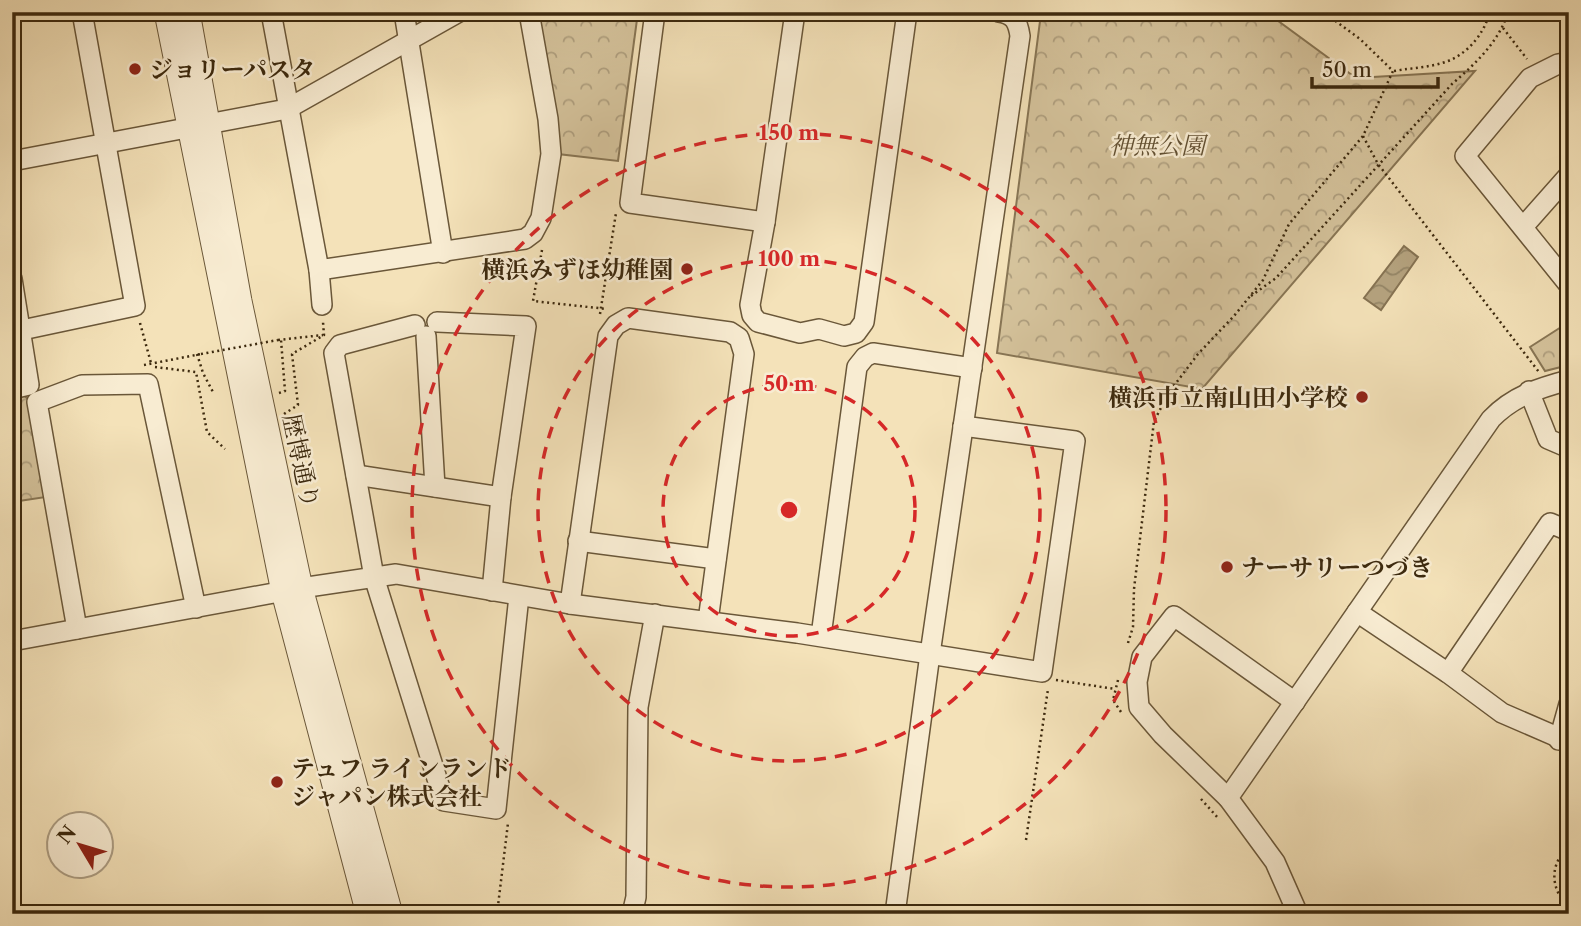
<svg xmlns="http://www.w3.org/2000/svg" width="1581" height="926" font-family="'Libre Caslon Text','Noto Serif JP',serif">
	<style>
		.park { fill: url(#park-crowns); stroke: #887655; stroke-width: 2 }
		.water { fill: url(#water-waves); stroke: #857252; stroke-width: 2 }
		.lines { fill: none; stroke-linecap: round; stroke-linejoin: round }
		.minor-casing { stroke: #6a5739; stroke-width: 22 }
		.tertiary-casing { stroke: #6a5739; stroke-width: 25 }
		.path { stroke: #3c290e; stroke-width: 2.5; stroke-dasharray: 2 3.5; stroke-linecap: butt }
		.minor { stroke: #f8ecd2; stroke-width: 19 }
		.tertiary { stroke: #f8ecd2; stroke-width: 23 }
		.path-bridge { stroke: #3c290e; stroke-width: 2.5; stroke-dasharray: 2 3.5; stroke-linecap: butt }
		.ring { fill: none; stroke: #d62828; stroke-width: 3.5; stroke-dasharray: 12 9 }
		.poi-dot { fill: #8f2418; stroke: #f8ecd2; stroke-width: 2.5 }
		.labels { text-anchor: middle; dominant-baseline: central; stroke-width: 5; stroke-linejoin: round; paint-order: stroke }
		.poi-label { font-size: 24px; font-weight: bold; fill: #3c290e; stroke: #f8ecd2; text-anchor: start }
		.park-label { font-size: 24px; font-style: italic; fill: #625032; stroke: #f8ecd2 }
		.street-label { font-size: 24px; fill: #3c290e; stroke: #f8ecd2 }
		.centre { fill: #d62828; stroke: #f8ecd2; stroke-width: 3.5 }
		.ring-label { font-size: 21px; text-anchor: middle; font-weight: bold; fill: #d62828; stroke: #f8ecd2; stroke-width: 5; stroke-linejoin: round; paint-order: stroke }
	</style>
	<defs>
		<pattern id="park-crowns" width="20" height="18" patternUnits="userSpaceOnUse" patternTransform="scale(1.75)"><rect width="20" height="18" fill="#d5c39c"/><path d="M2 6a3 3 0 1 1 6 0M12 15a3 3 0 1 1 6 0" fill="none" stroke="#ae9e7e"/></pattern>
		<pattern id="water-waves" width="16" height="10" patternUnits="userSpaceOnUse" patternTransform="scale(1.75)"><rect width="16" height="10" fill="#b5a37f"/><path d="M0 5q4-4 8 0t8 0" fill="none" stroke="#948566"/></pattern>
	</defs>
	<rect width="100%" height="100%" fill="#f4e2b9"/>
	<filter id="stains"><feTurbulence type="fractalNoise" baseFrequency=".00286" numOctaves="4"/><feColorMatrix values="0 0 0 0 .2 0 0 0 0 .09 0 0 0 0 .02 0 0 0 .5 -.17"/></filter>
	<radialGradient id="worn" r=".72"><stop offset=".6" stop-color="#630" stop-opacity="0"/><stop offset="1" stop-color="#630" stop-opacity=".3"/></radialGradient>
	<g class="park">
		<polygon points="535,12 638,12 618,161 558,154"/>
		<polygon points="1046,12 1266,12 1356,78 1475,71 1202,389 997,353 1040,21"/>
		<polygon points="1569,322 1569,365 1545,371 1530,347"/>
		<polygon points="22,394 32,402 46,497 12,502 12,396"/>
	</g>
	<polygon class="water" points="1404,246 1418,257 1381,310 1364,298"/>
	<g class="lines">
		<g class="minor-casing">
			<g id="minor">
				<polyline points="271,12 319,270 525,239 533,233 541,218 551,154 548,119 529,12"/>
				<polyline points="404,12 443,253"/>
				<polyline points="655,12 630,203 765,222"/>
				<polyline points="795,12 765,222 750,305 752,315 758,322 800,333 819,329 844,336 856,333 864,322 907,12"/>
				<polyline points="1569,62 1558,64 1530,78 1465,156 1569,285"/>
				<polyline points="12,161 287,109 459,12"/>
				<polyline points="1523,227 1569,175"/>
				<polyline points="319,270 322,305"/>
				<polyline points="12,279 29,385 12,389"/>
				<polyline points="437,322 526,326 501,497 492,591"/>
				<polyline points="415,325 340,345 334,353 374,577 444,801 496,809 519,596"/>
				<polyline points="22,330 135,306 82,12"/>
				<polyline points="426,336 435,487"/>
				<polyline points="1529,391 1548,439 1569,448"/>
				<polyline points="356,475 501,497"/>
				<polyline points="578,541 716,559"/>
				<polyline points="570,604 608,336 616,325 628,318 730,332 739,338 744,354 708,621"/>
				<polyline points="1357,612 1448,673 1502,713 1569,742"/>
				<polyline points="77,629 37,402 82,385 148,384 196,608"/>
				<polyline points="821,636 857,367 865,357 873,353 972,368"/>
				<polyline points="12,641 301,588 396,574 570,604 797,633 1042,672 1075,441 963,426"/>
				<polyline points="1448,673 1550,523 1569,531"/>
				<polyline points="1559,740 1569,704"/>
				<polyline points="1228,798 1163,735 1139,707 1137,682 1142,657 1174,616 1295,702"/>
				<polyline points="632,914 636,897 638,707 655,614"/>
				<path d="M895,914L930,654L1020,36C1018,22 1014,14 999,12"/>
				<path d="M1298,914L1275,862L1228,798L1491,419C1513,396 1539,388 1569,380"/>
			</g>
		</g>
		<g class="tertiary-casing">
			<g id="tertiary">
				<polyline points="166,12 283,592 368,914"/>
				<polyline points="188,12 240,301 301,588 391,914"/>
			</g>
		</g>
		<g class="path">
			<polyline points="1486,12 1487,20"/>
			<polyline points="1503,28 1527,59"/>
			<path d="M1394,71C1430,65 1455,68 1478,37C1484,28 1487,23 1489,12"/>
			<polyline points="1363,136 1378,164 1539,372"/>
			<polyline points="542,250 533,301 607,309"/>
			<path d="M1251,296L1276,278L1452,84C1475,64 1499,42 1508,12"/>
			<polyline points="600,314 616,213"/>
			<polyline points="140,323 151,363"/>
			<polyline points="278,340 323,335"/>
			<polyline points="197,354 203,373 214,394"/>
			<polyline points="144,365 201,354"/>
			<polyline points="155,367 196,372 207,432 225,449"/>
			<polyline points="279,393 285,391 281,340"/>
			<polyline points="284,414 298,405 292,354 324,335 323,322"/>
			<polyline points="1128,643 1133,627 1134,589 1154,421 1170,391 1198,354 1234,316 1263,280 1289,224 1363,136 1393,71 1360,39 1323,12"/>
			<polyline points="1056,680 1115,689"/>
			<polyline points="1118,680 1113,700 1121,712"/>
			<polyline points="1201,799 1218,818"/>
			<polyline points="1026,840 1048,689"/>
			<path d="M1569,847C1549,863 1550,890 1569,907"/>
			<polyline points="497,914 508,823"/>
		</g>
		<use href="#minor" class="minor"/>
		<use href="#tertiary" class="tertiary"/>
		<polyline class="path-bridge" points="201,354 278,340"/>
	</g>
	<g class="ring">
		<circle cx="789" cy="510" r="126"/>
		<circle cx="789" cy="510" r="251"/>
		<circle cx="789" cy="510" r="377"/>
	</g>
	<g class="poi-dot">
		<circle cx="135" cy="69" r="7"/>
		<circle cx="687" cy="269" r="7"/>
		<circle cx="1362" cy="397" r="7"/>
		<circle cx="1227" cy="567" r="7"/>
		<circle cx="277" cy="782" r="7"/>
	</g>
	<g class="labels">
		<g class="poi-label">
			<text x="149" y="69">ジョリーパスタ</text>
			<text x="673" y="269" text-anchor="end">横浜みずほ幼稚園</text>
			<text x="1348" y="397" text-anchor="end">横浜市立南山田小学校</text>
			<text x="1241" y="567">ナーサリーつづき</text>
			<text x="291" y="768">テュフ ラインランド<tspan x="291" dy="28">ジャパン株式会社</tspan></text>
		</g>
		<g class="park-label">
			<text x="1157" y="145">神無公園</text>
		</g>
		<g class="street-label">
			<text transform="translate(301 461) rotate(78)">歴博通り</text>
		</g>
	</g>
	<circle cx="789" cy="510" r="10" class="centre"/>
	<g class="ring-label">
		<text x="789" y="140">150 m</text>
		<text x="789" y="266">100 m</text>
		<text x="789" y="391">50 m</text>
	</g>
	<rect width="1581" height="926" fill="none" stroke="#f4e2b9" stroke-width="42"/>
	<rect x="14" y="14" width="1553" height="898" fill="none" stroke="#3c290e" stroke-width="3.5"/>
	<rect x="21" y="21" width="1539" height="884" fill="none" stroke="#3c290e" stroke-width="2"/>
	<g transform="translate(80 845) rotate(308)"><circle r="33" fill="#f8ecd2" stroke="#ad9e84" stroke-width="2"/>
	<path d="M0-5L12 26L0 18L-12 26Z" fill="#8f2418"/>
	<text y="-10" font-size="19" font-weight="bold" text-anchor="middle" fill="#3c290e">N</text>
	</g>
	<path d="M1312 77v10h126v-10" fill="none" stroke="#3c290e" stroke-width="3.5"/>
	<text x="1322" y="77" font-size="21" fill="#3c290e" stroke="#f8ecd2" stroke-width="5" paint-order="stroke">50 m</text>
	<rect width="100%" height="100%" filter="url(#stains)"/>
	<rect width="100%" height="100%" fill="url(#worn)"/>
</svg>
